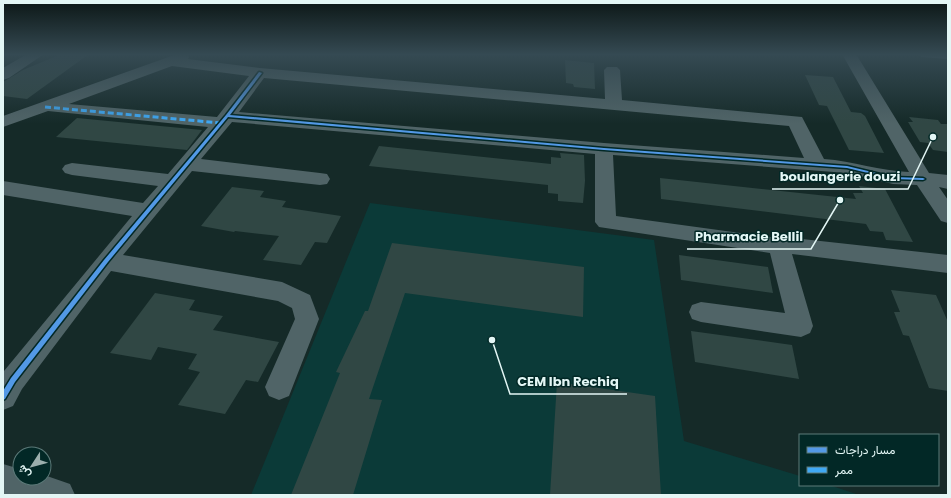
<svg xmlns="http://www.w3.org/2000/svg" width="951" height="498" font-family="Poppins,Vazirmatn,sans-serif">
	<style>
		.built { fill: #0b3a38 }
		.building { fill: #304744 }
		.lines { fill: none; stroke-linecap: round; stroke-linejoin: round }
		.minor { fill: #506467; fill-rule: evenodd }
		.major { fill: #486366; fill-rule: evenodd }
		.quiet { stroke: #3fa9f5; stroke-width: 3; stroke-dasharray: 6 3; stroke-linecap: butt }
		.cycleway-casing { stroke: #022826; stroke-width: 3 }
		.cycleway { fill: #5399e6; fill-rule: evenodd }
		.leader { fill: none; stroke: #e3f6f5; stroke-width: 1.5 }
		.callout-dot { fill: #e3f6f5; stroke: #022826; stroke-width: 1.5 }
		.callout-label { font-size: 13px; text-anchor: middle; font-weight: bold; fill: #e3f6f5; stroke: #022826; stroke-width: 3; stroke-linejoin: round; paint-order: stroke }
	</style>
	<rect width="100%" height="100%" fill="#152a28"/>
	<polygon class="built" points="370,203 654,240 684,441 800,476 800,485 829,485 859,495 251,495"/>
	<g class="building">
		<polygon points="61,54 89,54 27,99 3,96 3,82 23,70"/>
		<polygon points="565,60 594,63 595,89 574,87 573,84 566,83"/>
		<polygon points="805,75 833,77 851,112 861,113 865,116 884,153 849,150 827,106 819,105"/>
		<polygon points="909,117 938,120 941,124 948,124 948,152 933,150 928,143 920,142 908,122 913,122"/>
		<polygon points="77,118 202,130 187,150 56,137"/>
		<polygon points="379,146 551,164 551,157 561,158 560,153 584,155 585,181 583,203 558,201 558,194 548,193 548,185 369,166"/>
		<polygon points="660,178 856,199 853,193 863,193 859,186 885,189 913,242 886,240 883,232 870,231 866,224 661,199"/>
		<polygon points="232,187 264,191 260,197 286,201 282,207 341,216 327,243 315,242 301,265 263,260 279,236 235,231 234,232 201,226"/>
		<polygon points="392,243 584,267 583,317 405,293 369,399 382,400 353,495 291,495 340,373 336,372 365,311 368,311"/>
		<polygon points="679,255 768,267 773,293 681,280"/>
		<polygon points="891,290 936,295 948,322 948,391 929,388 909,336 903,335 894,312 900,312"/>
		<polygon points="155,293 195,300 189,310 223,316 213,330 279,342 258,382 246,380 225,414 178,405 200,372 188,369 197,354 158,347 151,360 110,353"/>
		<polygon points="691,331 792,345 799,379 695,362"/>
		<polygon points="557,382 655,396 661,495 550,495"/>
	</g>
	<g class="lines">
		<g class="minor">
			<polygon points="27,54 44,54 9,78 3,80 3,68"/>
			<path d="M177,54H187L189,57L188,59L260,68L605,99L604,70L607,67H617L620,70L622,100L802,117L824,159C853,161 880,171 909,172L842,54H856L929,173L948,175V189L939,187L948,200V223L941,221L917,185L893,184L847,173L613,155L616,216L785,239L793,238L948,255V273L792,254L813,326L810,333L801,337L701,322L692,319L689,312L692,305L701,302L785,313L770,253L599,227L595,222V154L232,122L201,159L320,173L327,174L330,179L327,184L320,185L192,171L123,255L282,282L310,295L319,319L289,396L279,400L269,396L265,387L295,319L292,308L278,301L111,271L22,389L13,406L3,410L4,371L132,216L3,195V181L143,203L158,186L72,175L65,173L62,169L65,165L72,163L168,174L208,127L48,111L3,127V116ZM172,66L249,76L217,117L69,104ZM264,78L789,126L804,158L604,143L239,112Z"/>
			<polygon points="3,464 20,469 20,478 44,478 44,475 70,484 75,495 3,494"/>
		</g>
		<polygon class="major" points="919,54 948,54 948,59 921,57"/>
		<polyline class="quiet" points="45,107 221,123"/>
		<g class="cycleway-casing">
			<polygon id="cycleway" points="259,72 262,73 230,115 604,148 847,166 893,177 923,178 925,179 923,180 893,179 847,168 604,150 228,117 108,262 15,382 5,399 3,400 3,391 11,378 104,260 226,115"/>
		</g>
		<use href="#cycleway" class="cycleway"/>
	</g>
	<linearGradient id="sky" x2="0" y2="1"><stop stop-color="#0c1716"/><stop offset="0.44" stop-color="#354a53"/><stop offset="1" stop-color="#354a53" stop-opacity="0"/></linearGradient>
	<rect width="951" height="124" fill="url(#sky)"/>
	<path class="leader" d="M933 137L908 189H772M840 200L811 249H687M492 340L510 394H627"/>
	<g class="callout-dot">
		<circle cx="933" cy="137" r="4"/>
		<circle cx="840" cy="200" r="4"/>
		<circle cx="492" cy="340" r="4"/>
	</g>
	<g class="callout-label">
		<text x="840" y="181">boulangerie douzi</text>
		<text x="749" y="241">Pharmacie Bellil</text>
		<text x="568" y="386">CEM Ibn Rechiq</text>
	</g>
	<rect width="951" height="498" fill="none" stroke="#e3f6f5" stroke-width="8"/>
	<rect x="799" y="434" width="140" height="52" fill="#022826" stroke="#5c7a79"/>
	<rect x="807" y="447" width="20" height="6" fill="#5399e6" stroke="#5c7a79"/>
	<text x="835" y="454" font-size="12" fill="#e3f6f5">مسار دراجات</text>
	<rect x="807" y="467" width="20" height="6" fill="#3fa9f5" stroke="#5c7a79"/>
	<text x="835" y="474" font-size="12" fill="#e3f6f5">ممر</text>
	<g transform="translate(32 466) rotate(234)"><circle r="19" fill="#022826" stroke="#5c7a79"/>
	<path d="M0-3L7 15L0 10L-7 15Z" fill="#9bafad"/>
	<text y="-6" font-size="11" font-weight="bold" text-anchor="middle" fill="#e3f6f5">ش</text>
	</g>
</svg>
